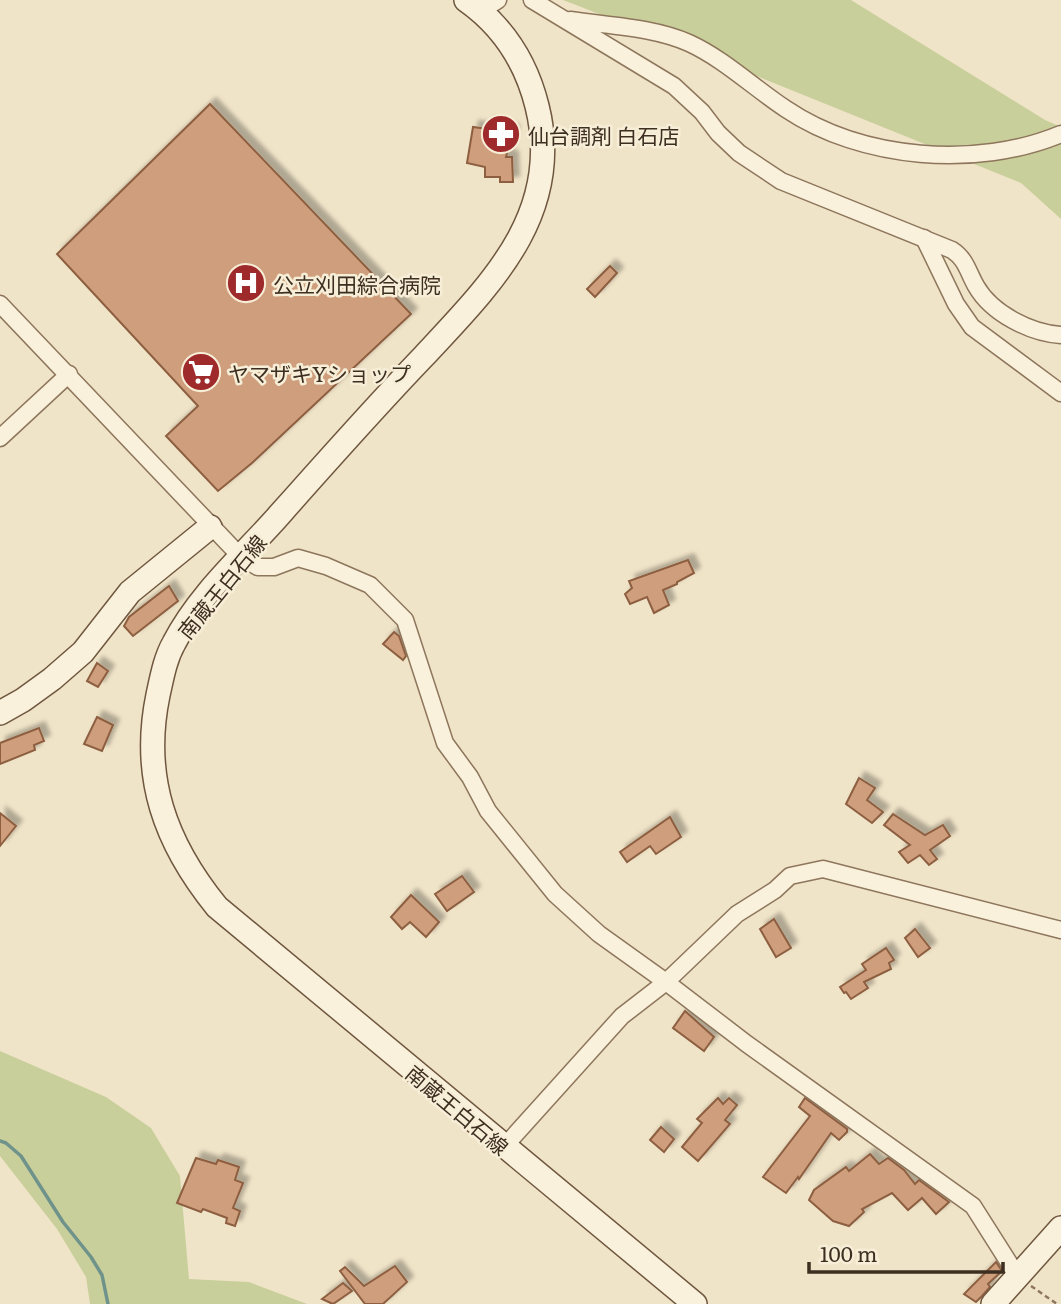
<svg xmlns="http://www.w3.org/2000/svg" width="1061" height="1304" font-family="Literata,'Noto Sans JP',serif">
	<style>
		.green { fill: #c9cf9b }
		.lines { fill: none; stroke-linecap: round; stroke-linejoin: round }
		.stream { stroke: #6f938a; stroke-width: 3.5 }
		.building { fill: #cf9f7d; stroke: #8d5f41; stroke-width: 2; filter: url(#shadow) }
		.street-casing { stroke: #8d765c; stroke-width: 19 }
		.secondary-casing { stroke: #6f573f; stroke-width: 26 }
		.path { stroke: #8d765c; stroke-width: 2.5; stroke-dasharray: 5 3.5; stroke-linecap: butt }
		.street { stroke: #faf1dc; stroke-width: 16 }
		.secondary { stroke: #faf1dc; stroke-width: 23 }
		.labels { text-anchor: middle; dominant-baseline: central; stroke-width: 5; stroke-linejoin: round; paint-order: stroke }
		.poi-label { font-size: 21px; fill: #3d2e20; stroke: #f7eed8; text-anchor: start }
		.street-label { font-size: 21px; fill: #3d2e20; stroke: #f7eed8 }
	</style>
	<defs>
		<filter id="shadow"><feDropShadow dx="6" dy="-6" stdDeviation="2" flood-color="#0004"/></filter>
	</defs>
	<rect width="100%" height="100%" fill="#f0e4c8"/>
	<g class="green">
		<polygon points="563,0 851,0 1045,120 1061,127 1061,219 1021,183 692,50"/>
		<polygon points="0,1051 106,1097 151,1128 180,1176 189,1279 249,1282 307,1304 90,1304 86,1277 57,1229 0,1156"/>
	</g>
	<g class="lines">
		<polyline class="stream" points="0,1141 6,1143 21,1156 63,1222 91,1257 102,1275 108,1304"/>
	</g>
	<g class="building">
		<polygon points="210,104 411,314 252,463 218,491 166,436 198,406 57,254"/>
		<polygon points="488,124 513,131 506,157 512,157 513,182 500,182 500,177 485,177 485,167 467,163 473,127 487,129"/>
		<polygon points="610,266 617,273 595,297 587,289"/>
		<polygon points="688,560 694,573 677,582 677,584 663,590 669,605 654,613 647,597 630,604 625,594 632,588 629,581"/>
		<polygon points="169,586 178,601 133,636 124,626 129,617"/>
		<polygon points="394,632 399,636 406,656 403,660 383,644"/>
		<polygon points="97,663 108,671 98,687 87,681"/>
		<polygon points="97,717 113,725 102,751 84,744"/>
		<polygon points="39,728 44,741 34,745 35,750 0,764 0,743"/>
		<polygon points="859,778 875,788 867,800 883,812 872,823 846,804"/>
		<polygon points="0,813 16,826 0,846"/>
		<polygon points="893,814 925,835 943,825 950,836 930,850 937,859 929,865 920,855 908,863 899,852 910,845 884,825"/>
		<polygon points="670,817 681,837 656,854 650,846 627,862 620,852"/>
		<polygon points="462,876 474,892 447,911 435,894"/>
		<polygon points="411,895 439,922 426,937 410,922 402,929 391,917"/>
		<polygon points="774,919 791,948 776,957 760,929"/>
		<polygon points="915,929 930,948 918,957 905,938"/>
		<polygon points="886,948 894,960 889,963 891,969 864,982 868,988 851,999 846,992 844,993 840,987 866,970 862,964"/>
		<polygon points="685,1011 714,1037 704,1051 673,1028"/>
		<polygon points="718,1098 723,1104 729,1098 737,1105 725,1120 730,1124 698,1161 682,1147 702,1123 697,1119"/>
		<polygon points="805,1098 847,1129 847,1132 839,1140 831,1133 799,1179 798,1177 786,1193 763,1177 810,1116 799,1107"/>
		<polygon points="661,1127 674,1139 664,1152 650,1140"/>
		<polygon points="870,1154 879,1164 888,1158 904,1170 915,1184 919,1180 949,1202 936,1214 922,1198 908,1210 892,1193 862,1209 864,1212 849,1226 833,1221 809,1200 814,1190 846,1167 849,1171"/>
		<polygon points="196,1158 216,1164 218,1160 239,1167 235,1180 243,1183 233,1208 240,1211 235,1226 226,1223 227,1218 203,1209 201,1212 177,1203"/>
		<polygon points="996,1262 1002,1271 988,1284 990,1287 982,1296 976,1302 964,1294"/>
		<polygon points="395,1266 407,1282 383,1304 365,1304 340,1271 345,1267 364,1286"/>
		<polygon points="343,1283 352,1291 333,1304 322,1299"/>
	</g>
	<g class="lines">
		<g class="street-casing">
			<g id="street">
				<path d="M532,0L674,86L702,112L718,133L739,153L781,181L952,250C966,259 968,272 976,286C992,314 1031,333 1061,335"/>
				<polyline points="481,11 498,0"/>
				<path d="M570,20C609,26 653,27 689,43C724,59 754,88 786,109C862,160 977,169 1061,134"/>
				<polyline points="924,238 956,304 972,327 1061,393"/>
				<polyline points="0,304 241,557 258,567 274,567 298,558 326,566 370,585 405,620 445,743 470,777 488,811 555,894 599,934 666,982 747,1044 973,1206 1018,1277"/>
				<polyline points="0,438 69,374"/>
				<polyline points="504,1147 622,1016 666,982 737,914 775,890 790,876 823,869 1061,930"/>
			</g>
		</g>
		<g class="secondary-casing">
			<g id="secondary">
				<path d="M466,0C503,26 526,62 537,106C564,213 491,284 424,356C375,407 328,460 281,513C245,554 199,594 174,643C165,659 162,677 158,695C141,777 165,843 217,907L695,1304"/>
				<polyline points="0,713 23,700 52,679 83,652 130,592 210,527"/>
				<polyline points="993,1304 1061,1228"/>
			</g>
		</g>
		<polyline class="path" points="1031,1286 1057,1304"/>
		<use href="#street" class="street"/>
		<use href="#secondary" class="secondary"/>
	</g>
	<defs>
		<g id="pharmacy-disc" transform="scale(2.0125)"><circle r="9.5" fill="#9e2a2b" stroke="#f7eed8"/><path d="M-2-6h4v4h4v4h-4v4h-4v-4h-4v-4h4Z" fill="#fff"/></g>
		<g id="hospital-disc" transform="scale(2.0125)"><circle r="9.5" fill="#9e2a2b" stroke="#f7eed8"/><path d="M-5-5h3v3.5h4V-5h3V5h-3V1.5h-4V5h-3Z" fill="#fff"/></g>
		<g id="supermarket-disc" transform="scale(2.0125)"><circle r="9.5" fill="#9e2a2b" stroke="#f7eed8"/><path d="M-6-5.5h2.5l.6 2H6L4.5 2H-2.5L-4.4-4H-6ZM-1.5 3.2a1.3 1.3 0 1 0 .1 0ZM3 3.2a1.3 1.3 0 1 0 .1 0Z" fill="#fff"/></g>
	</defs>
	<g fill-rule="evenodd">
		<use href="#pharmacy-disc" x="501" y="134"/>
		<use href="#hospital-disc" x="246" y="283"/>
		<use href="#supermarket-disc" x="201" y="372"/>
	</g>
	<g class="labels">
		<g class="poi-label">
			<text x="528" y="134">仙台調剤 白石店</text>
			<text x="273" y="283">公立刈田綜合病院</text>
			<text x="228" y="372">ヤマザキYショップ</text>
		</g>
		<g class="street-label">
			<text transform="translate(221 586) rotate(-51)">南蔵王白石線</text>
			<text transform="translate(458 1109) rotate(40)">南蔵王白石線</text>
		</g>
	</g>
	<path d="M809 1262v10h194v-10" fill="none" stroke="#3d2e20" stroke-width="3.5"/>
	<text x="820" y="1262" font-size="21" fill="#3d2e20" stroke="#f7eed8" stroke-width="5" paint-order="stroke">100 m</text>
</svg>
